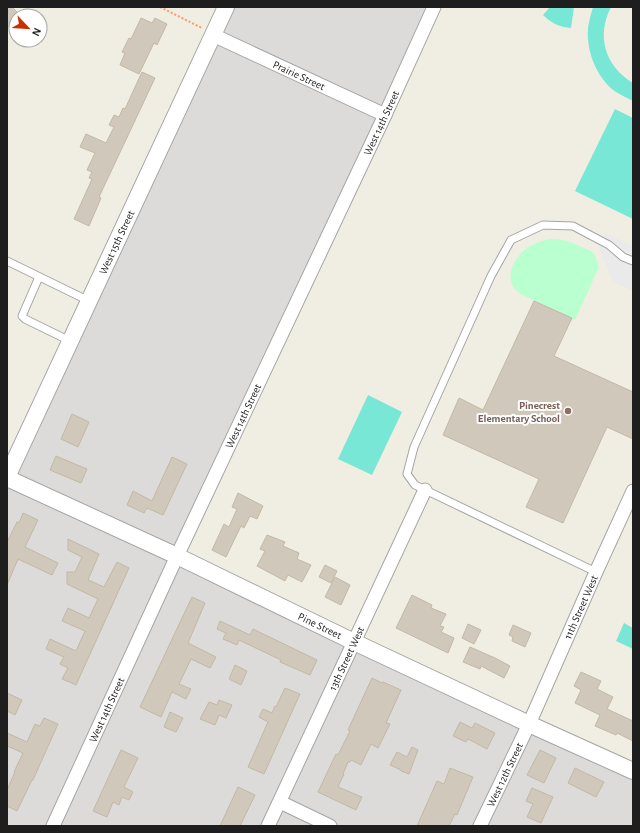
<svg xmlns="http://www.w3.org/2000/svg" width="640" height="833" font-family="'Alegreya Sans',sans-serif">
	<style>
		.residential { fill: #dcdbda }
		.park { fill: #baffd0 }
		.pitch { fill: #78e7d6 }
		.parking { fill: #eaeaea }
		.building { fill: #d0c9bb; stroke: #c3b8a3 }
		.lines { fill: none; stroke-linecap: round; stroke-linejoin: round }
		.service-casing { stroke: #a5a5a5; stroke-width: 9 }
		.minor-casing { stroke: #a5a5a5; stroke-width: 15 }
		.tertiary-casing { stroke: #a5a5a5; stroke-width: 18 }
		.path { stroke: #ff9864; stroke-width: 2; stroke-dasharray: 2 2; stroke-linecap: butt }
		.service { stroke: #fff; stroke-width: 7 }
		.minor { stroke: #fff; stroke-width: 13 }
		.tertiary { stroke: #fff; stroke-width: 16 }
		.education-dot { fill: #8d6e63; stroke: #fff; stroke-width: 1.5 }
		.labels { text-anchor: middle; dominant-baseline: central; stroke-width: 4; stroke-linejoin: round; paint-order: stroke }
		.street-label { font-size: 11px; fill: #1e1e1e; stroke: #fff }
		.education-label { font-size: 11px; font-weight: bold; fill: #785e54; stroke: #fff; text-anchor: end }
	</style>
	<rect width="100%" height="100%" fill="#f0eee2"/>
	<polygon class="residential" points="226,7 434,7 177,556 633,771 633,826 7,826 7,477"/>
	<path class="park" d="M550,239H557L568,241L591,251L595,255L599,267L575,320C560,311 544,306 529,298C526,296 521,295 518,292C508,284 509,272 515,261C523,248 535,242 550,239Z"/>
	<g class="pitch">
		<path d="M550,7H574L571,28C559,27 551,23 543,15Z"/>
		<path d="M593,7H611C596,36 605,66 633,83V101C627,98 621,95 616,92C597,79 586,51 588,28C589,21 591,14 593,7Z"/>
		<polygon points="615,109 633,118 633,219 575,191"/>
		<polygon points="368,395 402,412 372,475 338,459"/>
		<polygon points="624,623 633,628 633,649 616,641"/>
	</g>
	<polygon class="parking" points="606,233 633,246 633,291 613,282 599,248"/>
	<g class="building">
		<polygon points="7,7 12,7 20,15 19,16 16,16 16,19 7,28"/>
		<polygon points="141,18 152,23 155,18 167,24 157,45 154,43 139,74 120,65 125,53 122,52 129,38 131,39"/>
		<polygon points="142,72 155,78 99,197 101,198 89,226 74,219 92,179 89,178 92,172 87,170 95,153 80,147 86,134 106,143 114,127 109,125 114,115 119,117 123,108 125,109"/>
		<polygon points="534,301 572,318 554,356 633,392 633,439 607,427 563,523 526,507 539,479 443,435 459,398 483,410"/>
		<polygon points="72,414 89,422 78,447 61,439"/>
		<polygon points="56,456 87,469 81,483 50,470"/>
		<polygon points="172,457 187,464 163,515 147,508 144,513 127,505 133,491 152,501"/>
		<polygon points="238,493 263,506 257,519 250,516 244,528 241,526 226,557 212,550 224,524 229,527 237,509 232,507"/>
		<polygon points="23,513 38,520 25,547 58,563 52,575 18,559 7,585 7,542 17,522 19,523"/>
		<polygon points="267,535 285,542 283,546 299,553 297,559 311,565 302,582 288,575 285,581 257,566 265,551 260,549"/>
		<polygon points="68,539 99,554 88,580 104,587 117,562 129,568 76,685 62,679 68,668 60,664 64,657 46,649 50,639 76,651 85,631 62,621 68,608 89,618 98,599 67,584 67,572 75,572 82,557 68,550"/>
		<polygon points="325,565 337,571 331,583 319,577"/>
		<polygon points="335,577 350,585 341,605 325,597"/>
		<polygon points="412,595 432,605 431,608 446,614 440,626 444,627 441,632 454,638 448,653 396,628"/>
		<polygon points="192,597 205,603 188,643 216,657 210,668 191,659 179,684 191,689 186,699 172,692 161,717 140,707"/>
		<polygon points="220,621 250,635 253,629 317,660 310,675 280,662 281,660 239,640 237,645 223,639 226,633 217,629"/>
		<polygon points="468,624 481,630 474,644 462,638"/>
		<polygon points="513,625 531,633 525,647 512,641 513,637 509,635"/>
		<polygon points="470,647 495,658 510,666 504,678 481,666 480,669 463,662"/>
		<polygon points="235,665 247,671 241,685 229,679"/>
		<polygon points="581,672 601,681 597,689 613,697 607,709 633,721 633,741 617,733 616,735 595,726 600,715 575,703 581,690 574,686"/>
		<polygon points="372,678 382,683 383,682 401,690 386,723 390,724 378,748 371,744 361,765 351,760 350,762 348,762 343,774 344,774 338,787 362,797 356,810 318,792 336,754 338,755 350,731 348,730"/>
		<polygon points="285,688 300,694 264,774 248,767 268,722 259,717 263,709 272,713 275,706 276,707"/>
		<polygon points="7,693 22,700 15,715 7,711"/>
		<polygon points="219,700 232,705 226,718 219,715 215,725 200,719 209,702 217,705"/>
		<polygon points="170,712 183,718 176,732 164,727"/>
		<polygon points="44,718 58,724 33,780 32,780 17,811 7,806 7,790 15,772 14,772 23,753 7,746 7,733 27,742 35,724 40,726"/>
		<polygon points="460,722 472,728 475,723 495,733 487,749 468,739 466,742 453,736"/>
		<polygon points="412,747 418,750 409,774 401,771 401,770 390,765 397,752 407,757"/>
		<polygon points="121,750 138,758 124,787 133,792 129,800 122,797 119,805 113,802 107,817 93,811"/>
		<polygon points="540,750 556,758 544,783 527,775"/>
		<polygon points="450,768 473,777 457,815 455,814 449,826 417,826 437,781 444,784"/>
		<polygon points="575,768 604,782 596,797 568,783"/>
		<polygon points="238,787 255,795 240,826 220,826"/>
		<polygon points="532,788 553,797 541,823 527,817 533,804 526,801"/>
	</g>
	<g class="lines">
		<g class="service-casing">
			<g id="service">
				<polyline points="7,261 89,301"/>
				<polyline points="39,277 22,316 25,319 70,341"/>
				<polyline points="596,572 415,485 407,474 414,447 491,276 511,240 543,225 573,226 609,245 623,257 633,261"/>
			</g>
		</g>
		<g class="minor-casing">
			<g id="minor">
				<path id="s1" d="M213,35L385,115"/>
				<polyline points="280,802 330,826"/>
				<path id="s2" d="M53,826L177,556L385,115L434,7"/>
				<path id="s3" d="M268,826L425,490"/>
				<path id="s4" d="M480,826L529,724L596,572L633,491"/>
			</g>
		</g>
		<g class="tertiary-casing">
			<g id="tertiary">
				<path id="s5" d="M7,477L226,7"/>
				<path id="s6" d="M7,478L177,556L354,642L529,724L633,771"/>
			</g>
		</g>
		<polyline class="path" points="160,7 202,28"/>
		<use href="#service" class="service"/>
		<use href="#minor" class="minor"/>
		<use href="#tertiary" class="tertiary"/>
	</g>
	<circle class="education-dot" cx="568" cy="411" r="4"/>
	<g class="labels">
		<g class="street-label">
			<text stroke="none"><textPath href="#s1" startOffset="95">Prairie Street</textPath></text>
			<text stroke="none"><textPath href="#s2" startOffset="776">West 14th Street</textPath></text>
			<text stroke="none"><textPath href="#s5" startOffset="259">West 15th Street</textPath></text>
			<text stroke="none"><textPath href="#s2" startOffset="452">West 14th Street</textPath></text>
			<text stroke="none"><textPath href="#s4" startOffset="241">11th Street West</textPath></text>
			<text stroke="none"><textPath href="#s6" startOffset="346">Pine Street</textPath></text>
			<text stroke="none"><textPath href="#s3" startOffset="185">13th Street West</textPath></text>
			<text stroke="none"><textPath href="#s2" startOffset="128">West 14th Street</textPath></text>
			<text stroke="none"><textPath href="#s4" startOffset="57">West 12th Street</textPath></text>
		</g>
		<g class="education-label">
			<text x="560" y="405">Pinecrest<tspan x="560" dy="13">Elementary School</tspan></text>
		</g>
	</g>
	<rect width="640" height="833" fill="none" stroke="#1e1e1e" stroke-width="16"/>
	<g transform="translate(28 28) rotate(115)"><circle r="19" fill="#ffffff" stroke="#a5a5a5"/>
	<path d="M0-3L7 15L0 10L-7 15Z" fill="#cb2f00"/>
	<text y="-6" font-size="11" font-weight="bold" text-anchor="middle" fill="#1e1e1e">N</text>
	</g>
</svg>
